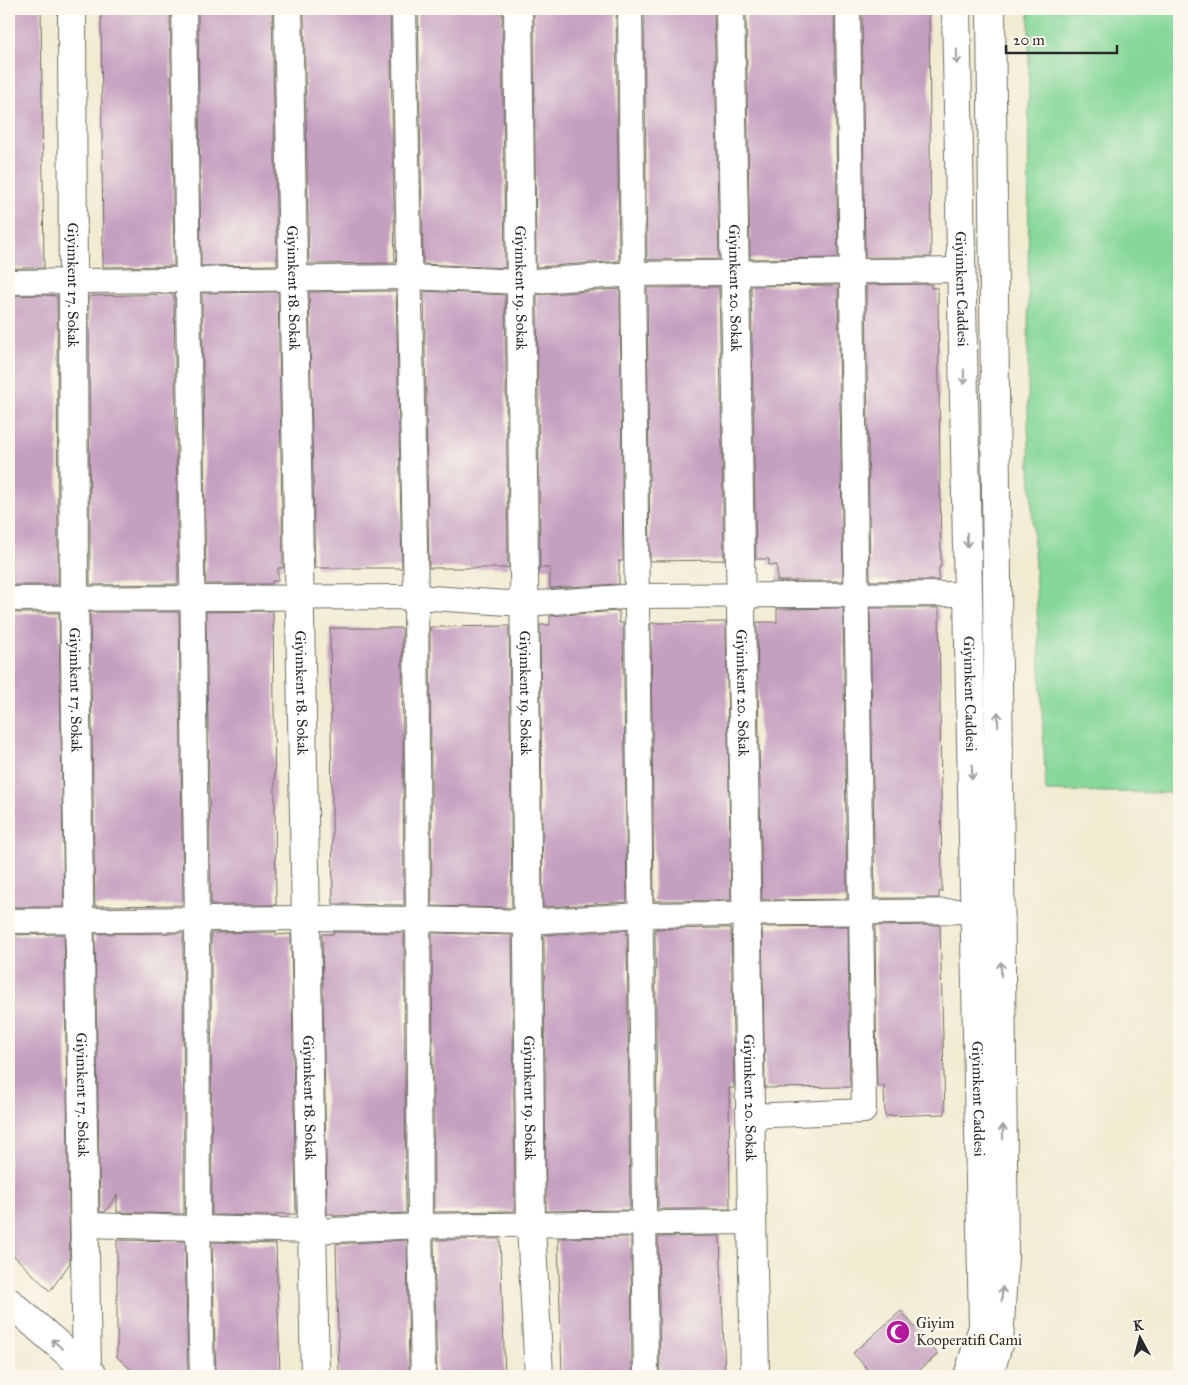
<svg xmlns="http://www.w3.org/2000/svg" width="1188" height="1385" font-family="'IM FELL Great Primer',serif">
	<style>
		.green { fill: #84d799; stroke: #588162 }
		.building { fill: #c59fc0 }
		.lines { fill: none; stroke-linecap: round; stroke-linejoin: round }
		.pedestrian-casing { stroke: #706e65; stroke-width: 26 }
		.minor-casing { stroke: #706e65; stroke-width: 30 }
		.tertiary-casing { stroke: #706e65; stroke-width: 30 }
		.pedestrian { stroke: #fff; stroke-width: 24 }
		.minor { stroke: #fff; stroke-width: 28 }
		.tertiary { stroke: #fff; stroke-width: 28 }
		.oneway { stroke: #a0a0a0 }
		.labels { text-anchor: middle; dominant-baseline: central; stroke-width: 5; stroke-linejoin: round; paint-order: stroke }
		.street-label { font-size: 15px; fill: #2b2b2b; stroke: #fbf7ec }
		.poi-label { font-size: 15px; fill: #2b2b2b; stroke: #fbf7ec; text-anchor: start }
	</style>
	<rect width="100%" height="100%" fill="#fbf7ec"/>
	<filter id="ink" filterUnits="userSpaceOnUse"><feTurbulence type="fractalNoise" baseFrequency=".02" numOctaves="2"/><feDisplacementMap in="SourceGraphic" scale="10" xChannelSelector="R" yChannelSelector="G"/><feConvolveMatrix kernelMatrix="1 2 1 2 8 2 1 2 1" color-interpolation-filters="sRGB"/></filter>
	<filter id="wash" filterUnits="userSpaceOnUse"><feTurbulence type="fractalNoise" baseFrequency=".0096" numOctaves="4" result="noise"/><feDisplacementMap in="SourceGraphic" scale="20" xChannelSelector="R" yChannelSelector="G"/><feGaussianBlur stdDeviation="1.12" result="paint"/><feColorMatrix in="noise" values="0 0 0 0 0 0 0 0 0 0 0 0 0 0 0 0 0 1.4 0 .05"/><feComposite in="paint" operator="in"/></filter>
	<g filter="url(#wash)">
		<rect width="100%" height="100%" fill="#f1ebd2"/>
		<polygon class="green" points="1029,9 1179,9 1179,793 1046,791 1028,426"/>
		<g id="blocks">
			<g class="building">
				<polygon points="9,9 41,9 44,268 9,268"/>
				<polygon points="101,9 170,9 174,266 103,267"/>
				<polygon points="198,9 272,9 277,265 201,266"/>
				<polygon points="304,9 390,9 395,263 309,264"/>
				<polygon points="418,9 502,9 505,268 423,264"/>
				<polygon points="534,9 616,9 619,261 536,267"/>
				<polygon points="644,9 714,9 719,259 647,260"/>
				<polygon points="746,9 834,9 838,258 750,259"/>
				<polygon points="862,9 929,9 931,257 865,257"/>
				<polygon points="931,284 931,288 938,288 941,567 939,567 939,580 870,581 866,285"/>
				<polygon points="838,285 843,581 777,581 777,565 769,565 769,559 756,559 751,286"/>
				<polygon points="719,287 724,560 650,561 647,288"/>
				<polygon points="620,289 623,561 619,561 619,584 550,588 550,568 540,568 537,295"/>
				<polygon points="396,291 402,568 315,568 309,292"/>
				<polygon points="424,291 505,295 508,568 429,568"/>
				<polygon points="278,292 283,568 278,568 278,581 272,581 272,584 206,584 202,293"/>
				<polygon points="174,294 178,584 90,585 89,296"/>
				<polygon points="44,295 57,296 58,585 9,585 9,296"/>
				<polygon points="843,608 847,899 762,900 757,622 777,622 777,609"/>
				<polygon points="870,608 939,608 942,892 939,892 939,898 875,898"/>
				<polygon points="273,611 276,905 211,905 206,612"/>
				<polygon points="619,611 619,623 623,623 627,902 543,907 540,625 550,625 550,616"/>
				<polygon points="90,612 179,612 183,905 95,906"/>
				<polygon points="9,613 59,613 64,907 9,907"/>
				<polygon points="726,622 731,900 654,901 651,623"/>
				<polygon points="509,626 512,908 432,906 430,627"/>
				<polygon points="330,628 402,628 404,905 333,904"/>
				<polygon points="940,925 945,1114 885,1116 884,1086 877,1086 875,926"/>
				<polygon points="848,926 850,1087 765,1088 762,927"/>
				<polygon points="731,928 734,1088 729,1088 730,1209 658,1209 655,929"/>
				<polygon points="627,930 630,1210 546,1211 544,935"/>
				<polygon points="276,932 276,935 291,934 296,1214 276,1214 276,1216 212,1215 211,933"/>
				<polygon points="333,932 404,933 406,1213 334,1216 334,1214 327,1214 322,934 333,934"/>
				<polygon points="183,933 184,1214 117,1212 117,1195 105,1212 100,1212 95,934"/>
				<polygon points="432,933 512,935 515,1211 434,1212"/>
				<polygon points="64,934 70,1263 50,1291 9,1251 9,935"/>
				<polygon points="720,1236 725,1376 660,1376 658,1237"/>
				<polygon points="631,1237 632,1376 562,1376 558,1238"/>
				<polygon points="500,1239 505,1376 437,1376 434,1240"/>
				<polygon points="117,1240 185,1241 188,1376 138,1376 117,1357"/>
				<polygon points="407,1240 409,1376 339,1376 336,1244"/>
				<polygon points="212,1242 276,1244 280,1376 216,1376"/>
				<polygon points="901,1311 938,1354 913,1376 874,1376 853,1353"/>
			</g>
		</g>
	</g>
	<g filter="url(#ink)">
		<use href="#blocks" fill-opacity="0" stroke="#706e65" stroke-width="1"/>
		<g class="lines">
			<g class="pedestrian-casing">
				<g id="pedestrian">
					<polyline points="184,9 197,919 198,1227 202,1376"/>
					<polyline points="404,9 416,597 420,1226 423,1376"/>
					<polyline points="630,9 646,1376"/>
					<polyline points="9,282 409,277 521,282 633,274 962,270"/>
					<polyline points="9,599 416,597 525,604 637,596 968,594"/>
					<polyline points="9,921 306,918 418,919 527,922 641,915 974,911"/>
					<polyline points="750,1116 864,1111 848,9"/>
					<polyline points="86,1225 312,1231 420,1226 752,1222"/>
				</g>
			</g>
			<g class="minor-casing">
				<g id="minor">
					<path id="s1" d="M72,9L74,599L87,1371"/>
					<path id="s2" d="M288,9L315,1376"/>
					<path id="s3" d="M518,9L531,1226L539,1376"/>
					<path id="s4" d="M730,9L755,1376"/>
					<polyline points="9,1302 94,1376"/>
				</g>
			</g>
			<g class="tertiary-casing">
				<g id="tertiary">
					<path id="s5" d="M956,9L983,1327L968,1376"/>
					<polyline points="989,1376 999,1341 1004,1256 991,9"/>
				</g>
			</g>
			<use href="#pedestrian" class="pedestrian"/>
			<use href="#minor" class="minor"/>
			<use href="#tertiary" class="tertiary"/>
		</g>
		<defs><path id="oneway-shaft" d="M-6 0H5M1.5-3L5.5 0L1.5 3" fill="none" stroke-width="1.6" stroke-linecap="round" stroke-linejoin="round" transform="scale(1.25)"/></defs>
		<g class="oneway">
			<use href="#oneway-shaft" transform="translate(957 57) rotate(89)"/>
			<use href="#oneway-shaft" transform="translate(964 377) rotate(89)"/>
			<use href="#oneway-shaft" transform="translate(967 540) rotate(89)"/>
			<use href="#oneway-shaft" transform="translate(998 719) rotate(-91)"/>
			<use href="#oneway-shaft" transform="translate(972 772) rotate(89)"/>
			<use href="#oneway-shaft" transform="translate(1001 969) rotate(-91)"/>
			<use href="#oneway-shaft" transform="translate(1003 1132) rotate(-91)"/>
			<use href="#oneway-shaft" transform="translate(1002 1294) rotate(-87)"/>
			<use href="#oneway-shaft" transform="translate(57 1344) rotate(-139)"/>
		</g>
	</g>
	<defs>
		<g id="mosque-disc" transform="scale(1.25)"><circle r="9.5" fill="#b5179e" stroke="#fbf7ec"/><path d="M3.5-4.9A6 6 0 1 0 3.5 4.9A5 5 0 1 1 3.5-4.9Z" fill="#fff"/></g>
	</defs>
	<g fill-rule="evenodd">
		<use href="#mosque-disc" x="898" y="1332"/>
	</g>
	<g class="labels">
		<g class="street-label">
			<text stroke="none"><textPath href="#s1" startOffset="276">Giyimkent 17. Sokak</textPath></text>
			<text stroke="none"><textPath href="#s2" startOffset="279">Giyimkent 18. Sokak</textPath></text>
			<text stroke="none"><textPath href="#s3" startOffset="279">Giyimkent 19. Sokak</textPath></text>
			<text stroke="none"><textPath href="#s4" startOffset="279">Giyimkent 20. Sokak</textPath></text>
			<text stroke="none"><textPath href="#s5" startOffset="280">Giyimkent Caddesi</textPath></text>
			<text stroke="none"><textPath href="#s1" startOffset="681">Giyimkent 17. Sokak</textPath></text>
			<text stroke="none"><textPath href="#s2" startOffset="684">Giyimkent 18. Sokak</textPath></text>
			<text stroke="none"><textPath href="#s3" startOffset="684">Giyimkent 19. Sokak</textPath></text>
			<text stroke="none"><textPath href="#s4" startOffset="684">Giyimkent 20. Sokak</textPath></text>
			<text stroke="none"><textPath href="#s5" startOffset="685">Giyimkent Caddesi</textPath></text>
			<text stroke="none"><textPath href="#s1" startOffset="1086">Giyimkent 17. Sokak</textPath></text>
			<text stroke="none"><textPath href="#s2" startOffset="1089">Giyimkent 18. Sokak</textPath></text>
			<text stroke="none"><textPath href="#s4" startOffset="1089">Giyimkent 20. Sokak</textPath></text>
			<text stroke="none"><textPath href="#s3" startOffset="1089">Giyimkent 19. Sokak</textPath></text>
			<text stroke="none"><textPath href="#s5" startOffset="1090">Giyimkent Caddesi</textPath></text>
		</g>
		<g class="poi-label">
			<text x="916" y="1323">Giyim<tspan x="916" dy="17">Kooperatifi Cami</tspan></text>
		</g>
	</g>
	<rect width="1188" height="1385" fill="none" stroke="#fbf7ec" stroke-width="30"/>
	<g transform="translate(1140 1338) rotate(353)" stroke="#fbf7ec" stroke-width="4" paint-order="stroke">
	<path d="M0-4L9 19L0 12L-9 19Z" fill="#2b2b2b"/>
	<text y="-8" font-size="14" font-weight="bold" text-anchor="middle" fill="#2b2b2b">K</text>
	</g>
	<path d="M1006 45v8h111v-8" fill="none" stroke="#2b2b2b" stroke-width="2.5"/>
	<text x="1013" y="45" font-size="15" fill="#2b2b2b" stroke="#fbf7ec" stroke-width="4" paint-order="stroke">20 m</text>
</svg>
